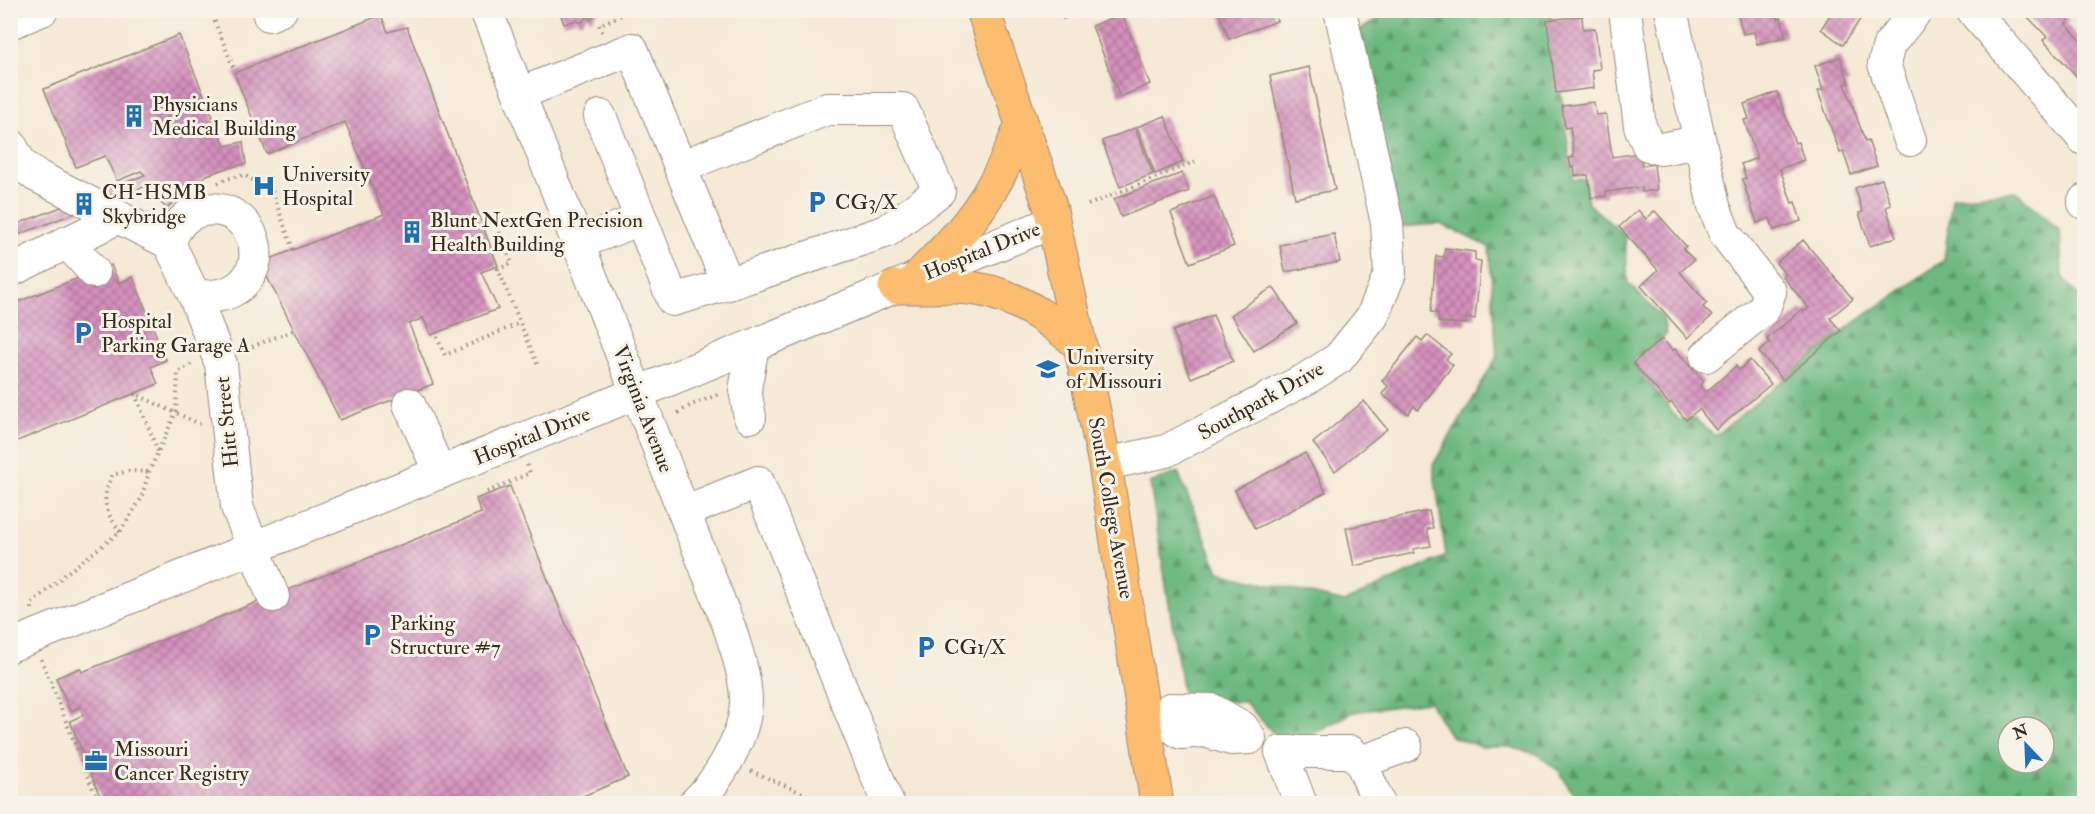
<svg xmlns="http://www.w3.org/2000/svg" width="2095" height="814" font-family="'IM FELL Double Pica',serif">
	<style>
		.forest { fill: url(#forest-firs); stroke: #54714f; stroke-width: 1.5; fill-rule: evenodd }
		.building { fill: url(#building-cross-hatch) }
		.lines { fill: none; stroke-linecap: round; stroke-linejoin: round }
		.minor-casing { stroke: #988a7a; stroke-width: 34 }
		.major-casing { stroke: #988a7a; stroke-width: 35 }
		.path { stroke: #988a7a; stroke-width: 4; stroke-dasharray: 1.5 4.5; stroke-linecap: butt }
		.minor { stroke: #fff; stroke-width: 32 }
		.major { stroke: #fcbd6f; stroke-width: 33 }
		.labels { text-anchor: middle; dominant-baseline: central; stroke-width: 6; stroke-linejoin: round; paint-order: stroke }
		.poi-label { font-size: 21px; fill: #3b2a1e; stroke: #f7f3e8; text-anchor: start }
		.street-label { font-size: 21px; fill: #3b2a1e; stroke: #f7f3e8 }
	</style>
	<defs>
		<pattern id="forest-firs" width="22" height="20" patternUnits="userSpaceOnUse" patternTransform="scale(1.5)"><rect width="22" height="20" fill="#6cb880"/><path d="M5 1l3.5 6h-7zM16 11l3.5 6h-7z" fill="#5a9668"/></pattern>
		<pattern id="building-cross-hatch" width="8" height="8" patternUnits="userSpaceOnUse" patternTransform="scale(1.5)"><rect width="8" height="8" fill="#d491bd"/><path d="M0 0l8 8M0 8l8-8" fill="none" stroke="#ad7799"/></pattern>
	</defs>
	<rect width="100%" height="100%" fill="#f7f3e8"/>
	<filter id="ink" filterUnits="userSpaceOnUse"><feTurbulence type="fractalNoise" baseFrequency=".0167" numOctaves="2"/><feDisplacementMap in="SourceGraphic" scale="12" xChannelSelector="R" yChannelSelector="G"/><feConvolveMatrix kernelMatrix="1 2 1 2 8 2 1 2 1" color-interpolation-filters="sRGB"/></filter>
	<filter id="wash" filterUnits="userSpaceOnUse"><feTurbulence type="fractalNoise" baseFrequency=".008" numOctaves="4" result="noise"/><feDisplacementMap in="SourceGraphic" scale="24" xChannelSelector="R" yChannelSelector="G"/><feGaussianBlur stdDeviation="1.35" result="paint"/><feColorMatrix in="noise" values="0 0 0 0 0 0 0 0 0 0 0 0 0 0 0 0 0 1.4 0 .05"/><feComposite in="paint" operator="in"/></filter>
	<g filter="url(#wash)">
		<rect width="100%" height="100%" fill="#f5e9d5"/>
		<path class="forest" d="M1391,11H1550L1573,180L1585,179L1588,203L1625,236L1628,283L1663,318L1666,335L1632,362L1679,420L1695,419L1715,436L1847,328L1944,260L1952,197L2016,191L2060,231L2062,276L2084,302V346L2079,351L2084,369V541L2076,551L2084,560V803H1574L1573,795L1560,772L1537,754L1509,747H1481L1450,736L1429,702L1354,712L1286,747L1245,702L1184,700L1150,483L1178,472L1219,572L1345,602L1446,556L1433,465L1497,357L1489,247L1440,224L1396,227L1360,30ZM2008,727H2044V763H2008Z"/>
		<g id="blocks">
			<g class="building">
				<polygon points="559,10 599,10 591,20 587,16 581,23 576,20 564,24"/>
				<polygon points="1059,10 1085,10 1085,11 1063,19"/>
				<polygon points="1218,10 1273,10 1277,21 1229,39"/>
				<polygon points="1737,10 1776,10 1778,19 1781,18 1786,37 1757,44 1754,32 1743,34"/>
				<polygon points="1833,10 1861,10 1860,13 1863,15 1843,45 1821,29"/>
				<polygon points="2029,10 2060,10 2069,20 2066,24 2084,44 2084,84 2043,40 2047,37 2025,14"/>
				<polygon points="1122,14 1150,84 1120,97 1092,26"/>
				<polygon points="381,15 388,32 407,27 498,266 481,272 498,309 431,335 423,318 409,324 433,384 340,420 260,263 384,214 345,122 267,154 234,73"/>
				<polygon points="1582,16 1583,29 1595,28 1600,69 1592,70 1594,88 1556,93 1547,20"/>
				<polygon points="179,35 225,146 243,142 246,164 227,168 207,175 193,185 167,208 149,194 156,185 154,183 10,238 10,225 12,226 145,175 141,171 117,181 105,156 76,167 44,89"/>
				<polygon points="1840,57 1849,83 1845,84 1865,141 1868,140 1877,166 1851,175 1843,151 1840,153 1818,91 1823,90 1815,66"/>
				<polygon points="1309,67 1335,190 1295,198 1270,76"/>
				<polygon points="1777,92 1795,143 1798,142 1804,160 1780,169 1792,203 1795,202 1801,221 1774,230 1770,218 1757,223 1742,179 1746,178 1741,164 1757,158 1744,120 1749,119 1744,104"/>
				<polygon points="1594,102 1596,115 1606,114 1612,157 1640,153 1642,166 1654,164 1657,190 1642,192 1642,187 1606,192 1606,196 1591,198 1588,175 1575,176 1574,167 1571,168 1569,158 1574,157 1570,127 1565,128 1562,106"/>
				<polygon points="1165,116 1183,162 1155,174 1137,127"/>
				<polygon points="1135,128 1153,174 1120,187 1102,141"/>
				<polygon points="1182,173 1189,191 1121,217 1114,199"/>
				<polygon points="1882,179 1891,205 1886,207 1896,237 1870,246 1859,213 1863,212 1855,188"/>
				<polygon points="1214,196 1234,246 1190,263 1171,213"/>
				<polygon points="1638,210 1646,219 1655,211 1686,246 1683,249 1694,260 1680,272 1707,303 1703,307 1712,316 1687,338 1641,286 1658,270 1619,227"/>
				<polygon points="1334,234 1340,262 1285,272 1280,245"/>
				<polygon points="1803,240 1853,299 1830,318 1841,331 1783,380 1759,352 1770,343 1767,339 1802,309 1804,312 1809,308 1783,277 1786,275 1776,263"/>
				<polygon points="1445,248 1475,252 1475,260 1481,261 1475,319 1466,318 1466,324 1438,322 1438,313 1431,312 1436,256 1444,257"/>
				<polygon points="111,265 119,283 133,277 166,360 151,367 158,384 10,444 10,305"/>
				<polygon points="1273,287 1297,323 1254,351 1231,315"/>
				<polygon points="1213,315 1233,361 1191,378 1173,331"/>
				<polygon points="1427,335 1451,354 1446,359 1453,365 1418,410 1414,406 1408,414 1382,394 1388,386 1382,381 1417,337 1422,341"/>
				<polygon points="1662,339 1673,350 1675,349 1704,382 1700,385 1706,392 1736,366 1739,370 1750,360 1771,384 1716,430 1699,409 1686,420 1671,402 1669,404 1633,363"/>
				<polygon points="1364,401 1387,429 1335,471 1313,443"/>
				<polygon points="1305,453 1326,492 1255,529 1235,490"/>
				<polygon points="510,486 628,777 564,804 103,804 70,721 83,715 80,707 70,711 56,678 80,668 82,672 481,513 476,499"/>
				<polygon points="1429,511 1433,528 1427,529 1431,546 1413,549 1414,553 1354,566 1346,528"/>
			</g>
		</g>
	</g>
	<g filter="url(#ink)">
		<use href="#blocks" fill-opacity="0" stroke="#988a7a" stroke-width="1.5"/>
		<g class="lines">
			<g class="minor-casing">
				<g id="minor">
					<path d="M486,10L730,629C737,652 746,677 746,702C745,736 719,781 694,804"/>
					<polyline points="1625,10 1640,126 1648,145 1661,149 1698,142"/>
					<polyline points="1671,10 1714,206 1725,234 1770,292 1764,309 1706,356"/>
					<polyline points="1972,10 2084,139"/>
					<polyline points="269,15 281,10"/>
					<polyline points="10,23 42,10"/>
					<polyline points="519,94 632,49 728,284"/>
					<polyline points="600,116 641,219"/>
					<polyline points="1910,140 1884,64 1889,45 1917,10"/>
					<polyline points="10,144 21,164 35,175 169,243 195,297 221,364 237,507 273,596"/>
					<polyline points="2084,201 2084,203"/>
					<polyline points="67,242 94,272"/>
					<path d="M169,243C176,226 185,213 204,210C253,202 276,268 232,291C221,297 208,296 195,297"/>
					<polyline points="579,243 641,219 673,300 728,284 887,231 939,191 903,109 827,109 680,167"/>
					<polyline points="10,271 119,217"/>
					<polyline points="409,404 440,473"/>
					<polyline points="750,417 745,390 753,346"/>
					<polyline points="1105,464 1166,451 1306,379 1339,358 1372,317 1390,273 1387,223 1340,10"/>
					<polyline points="684,512 758,482 888,804"/>
					<polyline points="10,646 637,393 1053,222"/>
					<polyline points="1146,720 1161,719 1181,733 1205,731 1231,739 1250,738 1242,727 1212,710 1170,709 1161,719"/>
					<polyline points="1361,762 1406,746"/>
					<polyline points="1301,804 1281,752 1351,752 1361,762 1379,804"/>
				</g>
			</g>
			<g class="major-casing">
				<g id="major">
					<polyline points="983,10 1050,206 1080,345 1105,464 1157,804"/>
					<path d="M917,278C946,249 974,221 994,184C1005,166 1013,144 1022,125"/>
					<path d="M895,287C928,288 965,283 997,294C1029,304 1055,324 1080,345"/>
				</g>
			</g>
			<g class="path">
				<polyline points="210,10 234,69"/>
				<polyline points="516,17 533,10"/>
				<polyline points="602,32 599,25 633,10"/>
				<polyline points="218,183 226,179 244,175 272,191 293,250"/>
				<polyline points="1088,205 1199,160"/>
				<polyline points="499,232 512,263 498,269 538,366"/>
				<polyline points="437,337 445,355 520,323"/>
				<polyline points="241,351 294,330"/>
				<polyline points="678,413 691,405 720,394"/>
				<polyline points="158,451 135,394 200,424"/>
				<polyline points="487,492 530,473 527,464"/>
				<path d="M120,532C104,509 101,501 112,475L129,471L149,472"/>
				<polyline points="32,609 32,603 68,572 120,532 141,499 149,472 176,412 178,372 193,363"/>
				<polyline points="41,659 99,804"/>
				<polyline points="751,771 828,804"/>
			</g>
			<use href="#minor" class="minor"/>
			<use href="#major" class="major"/>
		</g>
	</g>
	<defs>
		<g id="building-bare" transform="scale(1.8)"><path d="M-4-6H4V6H1V3H-1V6H-4ZM-2.5-4.3h1.7v1.8h-1.7ZM.8-4.3h1.7v1.8H.8ZM-2.5-1h1.7V.8h-1.7ZM.8-1h1.7V.8H.8Z" fill="#1f6fb2" stroke="#f7f3e8" stroke-width="2.5" paint-order="stroke"/></g>
		<g id="hospital-bare" transform="scale(1.8)"><path d="M-5-5h3v3.5h4V-5h3V5h-3V1.5h-4V5h-3Z" fill="#1f6fb2" stroke="#f7f3e8" stroke-width="2.5" paint-order="stroke"/></g>
		<g id="parking-bare" transform="scale(1.8)"><path d="M-3.5-5.5H1a3.5 3.5 0 0 1 0 7H-1V5.5H-3.5ZM-1-3.4V-.6H.8a1.4 1.4 0 0 0 0-2.8Z" fill="#1f6fb2" stroke="#f7f3e8" stroke-width="2.5" paint-order="stroke"/></g>
		<g id="university-bare" transform="scale(1.8)"><path d="M0-5L7-2L0 1L-7-2ZM-4 1L0 2.5L4 1V4Q0 6-4 4Z" fill="#1f6fb2" stroke="#f7f3e8" stroke-width="2.5" paint-order="stroke"/></g>
		<g id="office-bare" transform="scale(1.8)"><path d="M-6-3h4V-5.5h4V-3h4V5H-6ZM-1-4.5V-3h2v-1.5ZM-6 0V1H6V0Z" fill="#1f6fb2" stroke="#f7f3e8" stroke-width="2.5" paint-order="stroke"/></g>
	</defs>
	<g fill-rule="evenodd">
		<use href="#building-bare" x="134" y="116"/>
		<use href="#hospital-bare" x="264" y="186"/>
		<use href="#parking-bare" x="817" y="202"/>
		<use href="#building-bare" x="84" y="204"/>
		<use href="#building-bare" x="412" y="232"/>
		<use href="#parking-bare" x="83" y="333"/>
		<use href="#university-bare" x="1048" y="369"/>
		<use href="#parking-bare" x="372" y="635"/>
		<use href="#parking-bare" x="926" y="647"/>
		<use href="#office-bare" x="96" y="761"/>
	</g>
	<g class="labels">
		<g class="poi-label">
			<text x="152" y="104">Physicians<tspan x="152" dy="24">Medical Building</tspan></text>
			<text x="282" y="174">University<tspan x="282" dy="24">Hospital</tspan></text>
			<text x="102" y="192">CH-HSMB<tspan x="102" dy="24">Skybridge</tspan></text>
			<text x="835" y="202">CG3/X</text>
			<text x="430" y="220">Blunt NextGen Precision<tspan x="430" dy="24">Health Building</tspan></text>
			<text x="101" y="321">Hospital<tspan x="101" dy="24">Parking Garage A</tspan></text>
			<text x="1066" y="357">University<tspan x="1066" dy="24">of Missouri</tspan></text>
			<text x="390" y="623">Parking<tspan x="390" dy="24">Structure #7</tspan></text>
			<text x="944" y="647">CG1/X</text>
			<text x="114" y="749">Missouri<tspan x="114" dy="24">Cancer Registry</tspan></text>
		</g>
		<g class="street-label">
			<text transform="translate(982 251) rotate(-22)">Hospital Drive</text>
			<text transform="translate(1261 401) rotate(-29)">Southpark Drive</text>
			<text transform="translate(643 409) rotate(69)">Virginia Avenue</text>
			<text transform="translate(227 422) rotate(-96)">Hitt Street</text>
			<text transform="translate(532 436) rotate(-22)">Hospital Drive</text>
			<text transform="translate(1111 508) rotate(80)">South College Avenue</text>
		</g>
	</g>
	<rect width="2095" height="814" fill="none" stroke="#f7f3e8" stroke-width="36"/>
	<g transform="translate(2026 745) rotate(337)"><circle r="28" fill="#f7f3e8" stroke="#aca397" stroke-width="1.5"/>
	<path d="M0-4.5L10 22L0 15L-10 22Z" fill="#1f6fb2"/>
	<text y="-9" font-size="16" font-weight="bold" text-anchor="middle" fill="#3b2a1e">N</text>
	</g>
</svg>
